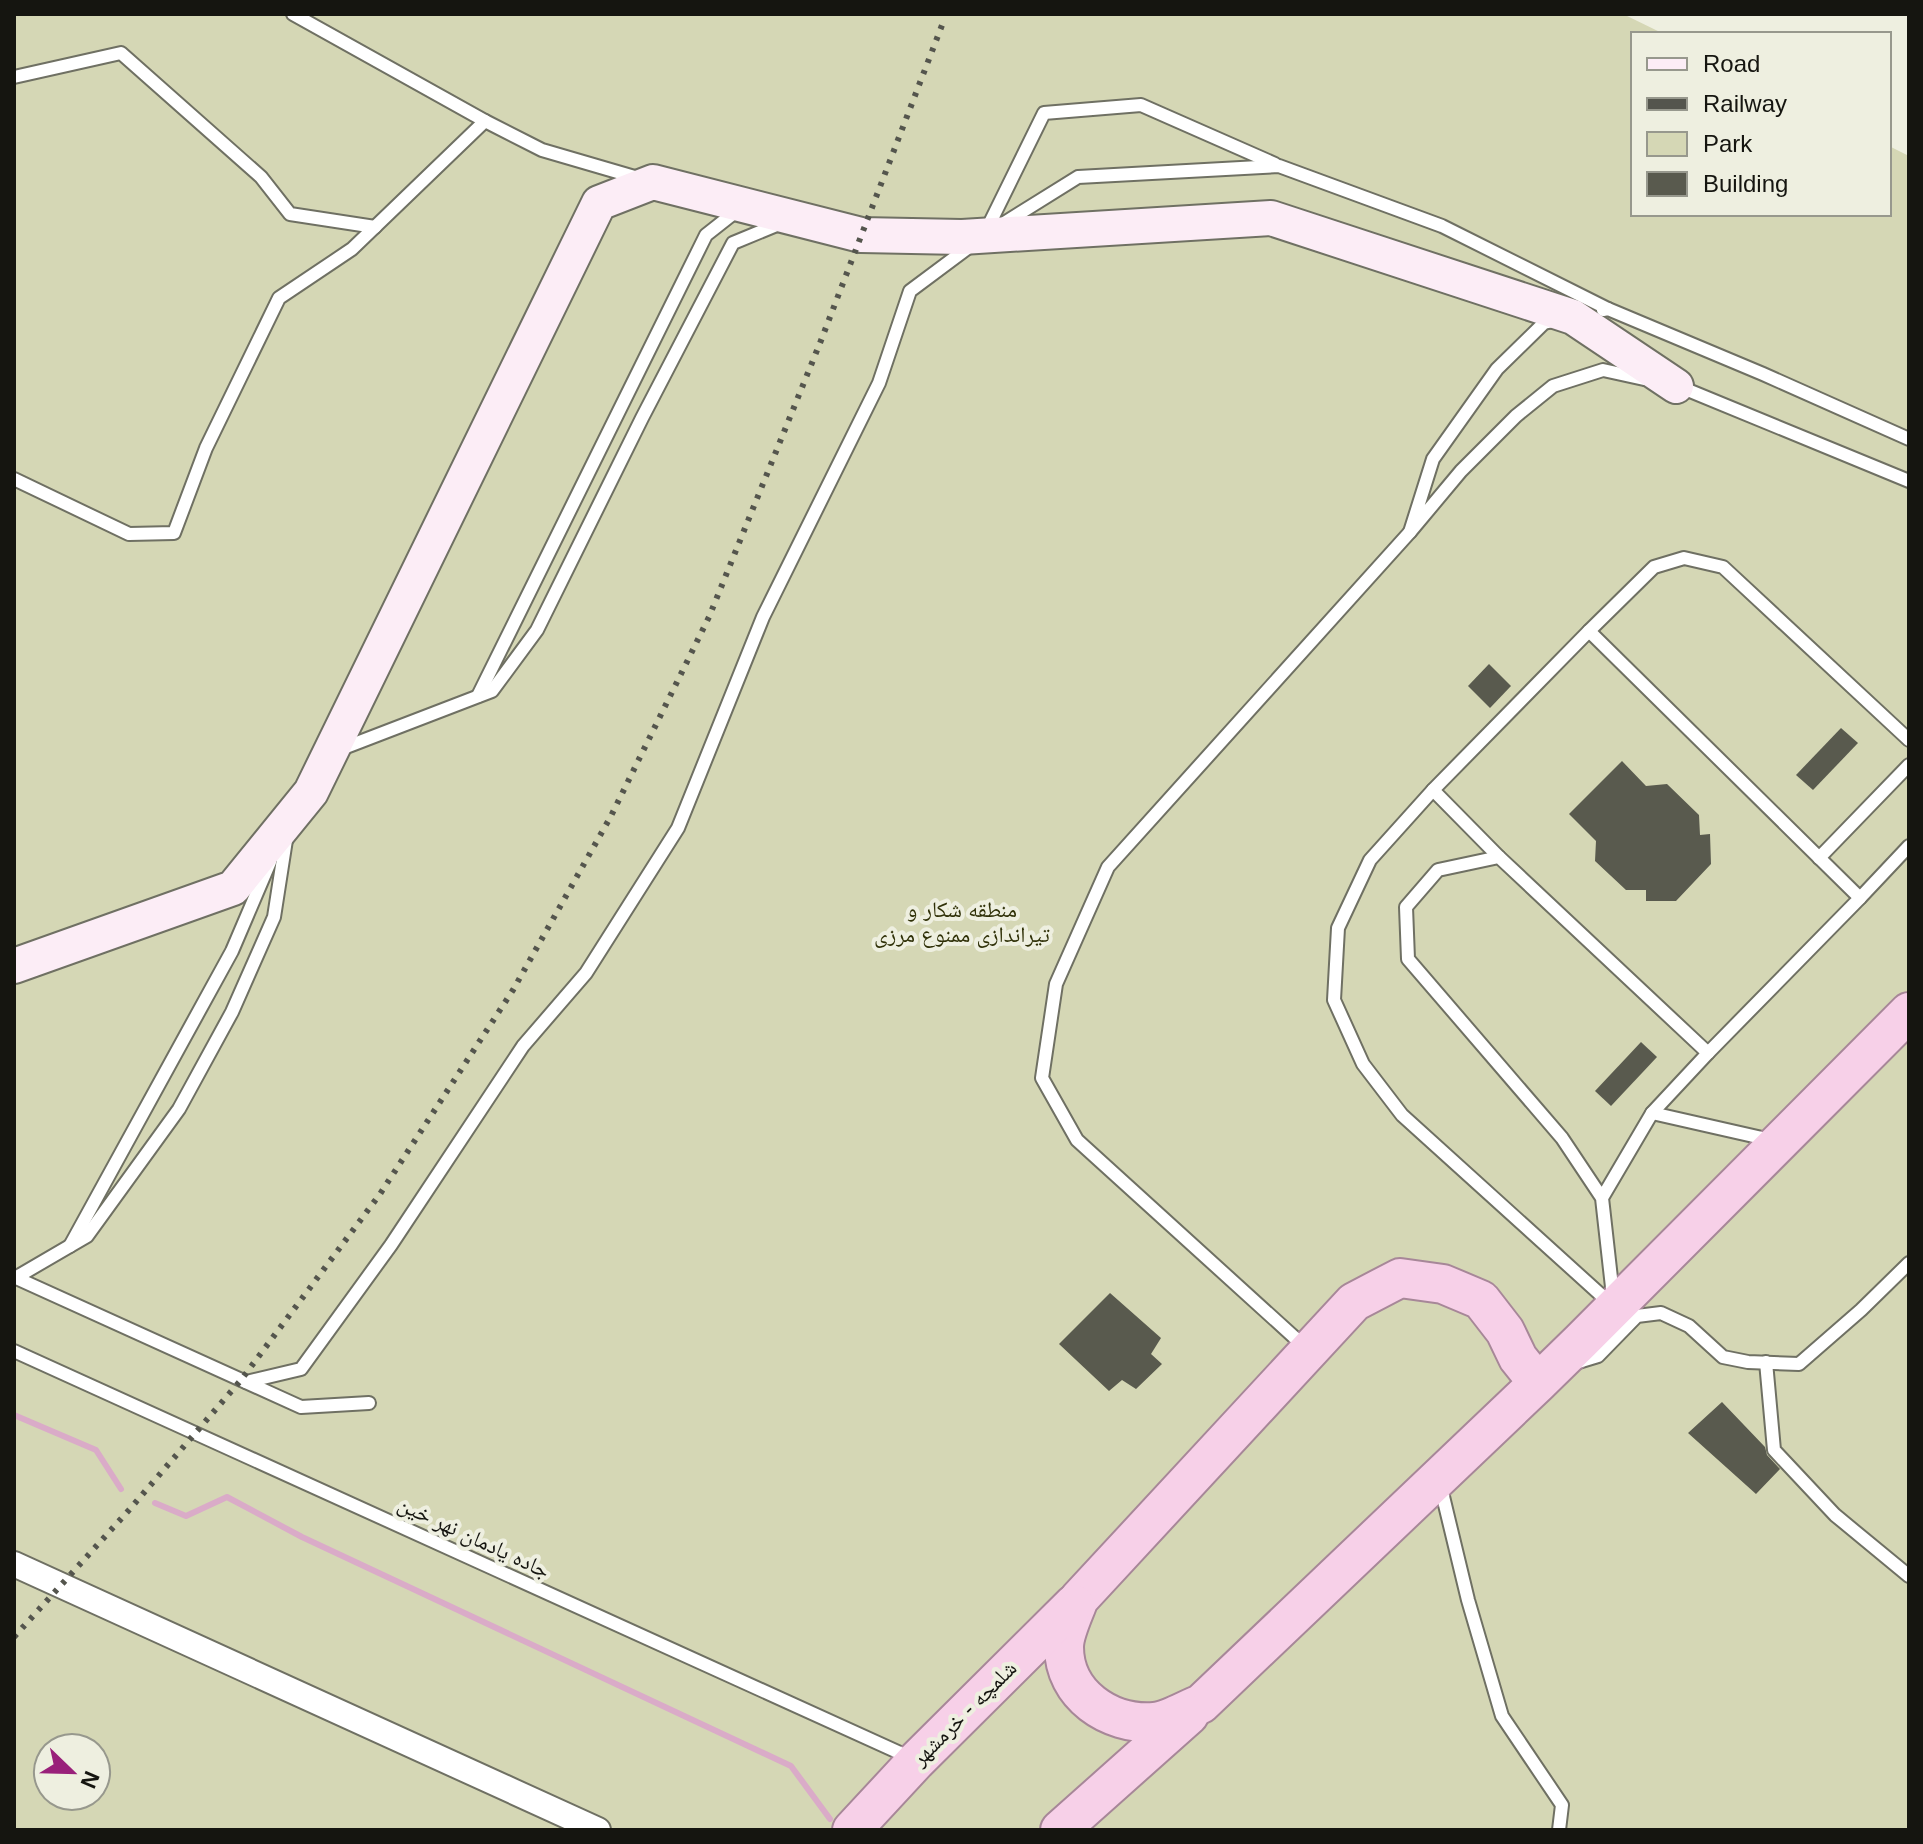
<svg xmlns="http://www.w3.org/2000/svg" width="1923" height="1844" font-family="Arial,'Noto Naskh Arabic',sans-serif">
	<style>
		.green { fill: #d5d7b5; fill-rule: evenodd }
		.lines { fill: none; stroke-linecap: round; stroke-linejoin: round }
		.stream { stroke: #daabc8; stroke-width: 6 }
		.building { fill: #595a4e }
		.service-casing { stroke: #6f7063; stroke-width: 16 }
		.minor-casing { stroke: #6f7063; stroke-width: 28 }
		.secondary-casing { stroke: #6f7063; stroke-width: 38 }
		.trunk-casing { stroke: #a78798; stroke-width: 42 }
		.service { stroke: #fff; stroke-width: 12 }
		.minor { stroke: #fff; stroke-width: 24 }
		.secondary { stroke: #fcedf6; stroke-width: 34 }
		.trunk { stroke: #f7d0e8; stroke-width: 38 }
		.rail { stroke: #54554d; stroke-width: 6; stroke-dasharray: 4 8; stroke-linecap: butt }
		.labels { text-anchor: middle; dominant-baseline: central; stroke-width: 8; stroke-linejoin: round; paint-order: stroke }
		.park-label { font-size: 22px; fill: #2f3007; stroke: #eeefe0 }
		.street-label { font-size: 22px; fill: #151510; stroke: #eeefe0 }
	</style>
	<rect width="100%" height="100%" fill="#eeefe0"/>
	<path class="green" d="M14,14H1623L1664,34H1633V214H1889V146L1909,156V1830H14ZM48,1748H96V1796H48Z"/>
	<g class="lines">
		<g class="stream">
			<polyline points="14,1415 96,1450 121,1489"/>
			<polyline points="155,1503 186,1516 227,1497 302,1537 791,1766 830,1819"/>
		</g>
	</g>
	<g class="building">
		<polygon points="1489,664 1511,686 1490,708 1468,686"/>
		<polygon points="1841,728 1858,743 1813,790 1796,775"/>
		<polygon points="1622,761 1646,786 1667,784 1699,815 1700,835 1710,834 1711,864 1676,901 1646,901 1646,890 1626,890 1595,861 1596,841 1569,814"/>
		<polygon points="1641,1042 1657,1057 1611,1106 1595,1091"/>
		<polygon points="1110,1293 1161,1338 1151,1354 1162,1364 1136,1389 1122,1380 1109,1391 1059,1344"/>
		<polygon points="1722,1402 1765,1447 1767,1455 1780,1469 1756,1494 1688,1433"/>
	</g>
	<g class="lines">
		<g class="service-casing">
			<g id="service">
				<polyline points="293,14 485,121"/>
				<polyline points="14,77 121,53 261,177 290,214 375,227"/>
				<polyline points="1001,225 1078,177 1279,166 1442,226 1608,309"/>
				<polyline points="985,233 1044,113 1141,105 1275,164"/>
				<polyline points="1603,310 1608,309 1763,374 1909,439"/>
				<polyline points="1558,320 1544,323 1497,369 1433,459 1410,532 1461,471 1516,416 1553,386 1603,370 1644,379"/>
				<polyline points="1678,386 1909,481"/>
				<polyline points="14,479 129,534 174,533 206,448 279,298 352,249 485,121 542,150 638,178"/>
				<polyline points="1589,631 1654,567 1684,558 1723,567 1909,740"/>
				<polyline points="478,696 706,235 739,209"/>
				<polyline points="341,749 492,691 537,630 642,418 733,243 779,224"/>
				<polyline points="1433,790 1370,860 1338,928 1334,1000 1363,1064 1402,1115 1612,1305"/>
				<polyline points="1499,857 1433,790 1589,631 1860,898 1708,1053"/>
				<polyline points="1819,858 1909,765"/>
				<polyline points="1860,898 1909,846"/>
				<polyline points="1652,1113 1771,1140"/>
				<polyline points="1602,1198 1652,1113 1708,1053 1499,857 1438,870 1406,907 1408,959 1562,1138 1602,1198 1613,1296"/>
				<polyline points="70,1246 232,951 270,862"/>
				<polyline points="14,1277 301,1407 369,1403"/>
				<polyline points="15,1278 87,1236 179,1109 232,1012 274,917 286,840"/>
				<polyline points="1305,1347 1077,1140 1042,1078 1056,984 1108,867 1410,532"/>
				<polyline points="14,1351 911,1758"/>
				<polyline points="1766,1362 1774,1450 1835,1515 1909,1576"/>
				<polyline points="1575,1363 1598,1356 1637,1316 1661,1313 1689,1326 1723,1357 1748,1362 1799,1364 1861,1310 1909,1263"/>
				<polyline points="246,1382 301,1369 391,1245 523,1046 586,973 678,828 763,617 879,383 910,291 973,244"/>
				<polyline points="1440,1484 1468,1600 1502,1716 1562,1805 1559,1830"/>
			</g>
		</g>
		<g class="minor-casing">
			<polyline id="minor" points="14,1564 598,1830"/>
		</g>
		<g class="secondary-casing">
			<polyline id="secondary" points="14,966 233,888 311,792 599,203 653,182 861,235 962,237 1271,218 1573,317 1676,386"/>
		</g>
		<g class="trunk-casing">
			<g id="trunk">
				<path d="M1538,1383L1518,1358L1505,1331L1481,1300L1443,1284L1400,1278L1354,1302L1079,1599C1074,1613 1064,1633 1064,1647C1064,1695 1109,1725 1154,1722C1169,1721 1187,1709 1201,1704L1538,1383L1581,1341L1909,1012"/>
				<polyline points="852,1830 916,1761 1074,1604"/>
				<polyline points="1060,1830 1189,1715"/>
			</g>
		</g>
		<use href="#service" class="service"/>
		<use href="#minor" class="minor"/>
		<use href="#secondary" class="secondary"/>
		<use href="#trunk" class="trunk"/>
		<polyline class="rail" points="14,1637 129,1510 241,1380 380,1194 513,990 611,816 709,617 820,343 944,20"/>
	</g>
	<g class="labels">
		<g class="park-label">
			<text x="962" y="909">منطقه شکار و<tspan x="962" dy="25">تیراندازی ممنوع مرزی</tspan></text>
		</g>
		<g class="street-label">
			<text transform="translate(474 1537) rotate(25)">جاده یادمان نهر خین</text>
			<text transform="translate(964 1713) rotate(-45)">شلمچه - خرمشهر</text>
		</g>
	</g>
	<rect width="1923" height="1844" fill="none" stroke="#151510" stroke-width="32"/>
	<rect x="1631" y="32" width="260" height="184" fill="#eeefe0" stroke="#97988d" stroke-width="2"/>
	<rect x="1647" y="58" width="40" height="12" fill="#fcedf6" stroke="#97988d" stroke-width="2"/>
	<text x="1703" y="72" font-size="24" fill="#151510">Road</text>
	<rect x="1647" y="98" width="40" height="12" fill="#54554d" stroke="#97988d" stroke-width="2"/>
	<text x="1703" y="112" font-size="24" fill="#151510">Railway</text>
	<rect x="1647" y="132" width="40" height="24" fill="#d5d7b5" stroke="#97988d" stroke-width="2"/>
	<text x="1703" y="152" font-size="24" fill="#151510">Park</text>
	<rect x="1647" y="172" width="40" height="24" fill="#595a4e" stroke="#97988d" stroke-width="2"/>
	<text x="1703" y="192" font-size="24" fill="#151510">Building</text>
	<g transform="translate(72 1772) rotate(113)"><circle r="38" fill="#eeefe0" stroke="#97988d" stroke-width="2"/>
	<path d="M0-6L14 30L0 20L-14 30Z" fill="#99207a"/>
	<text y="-12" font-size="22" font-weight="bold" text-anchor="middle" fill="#151510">N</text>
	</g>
</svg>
